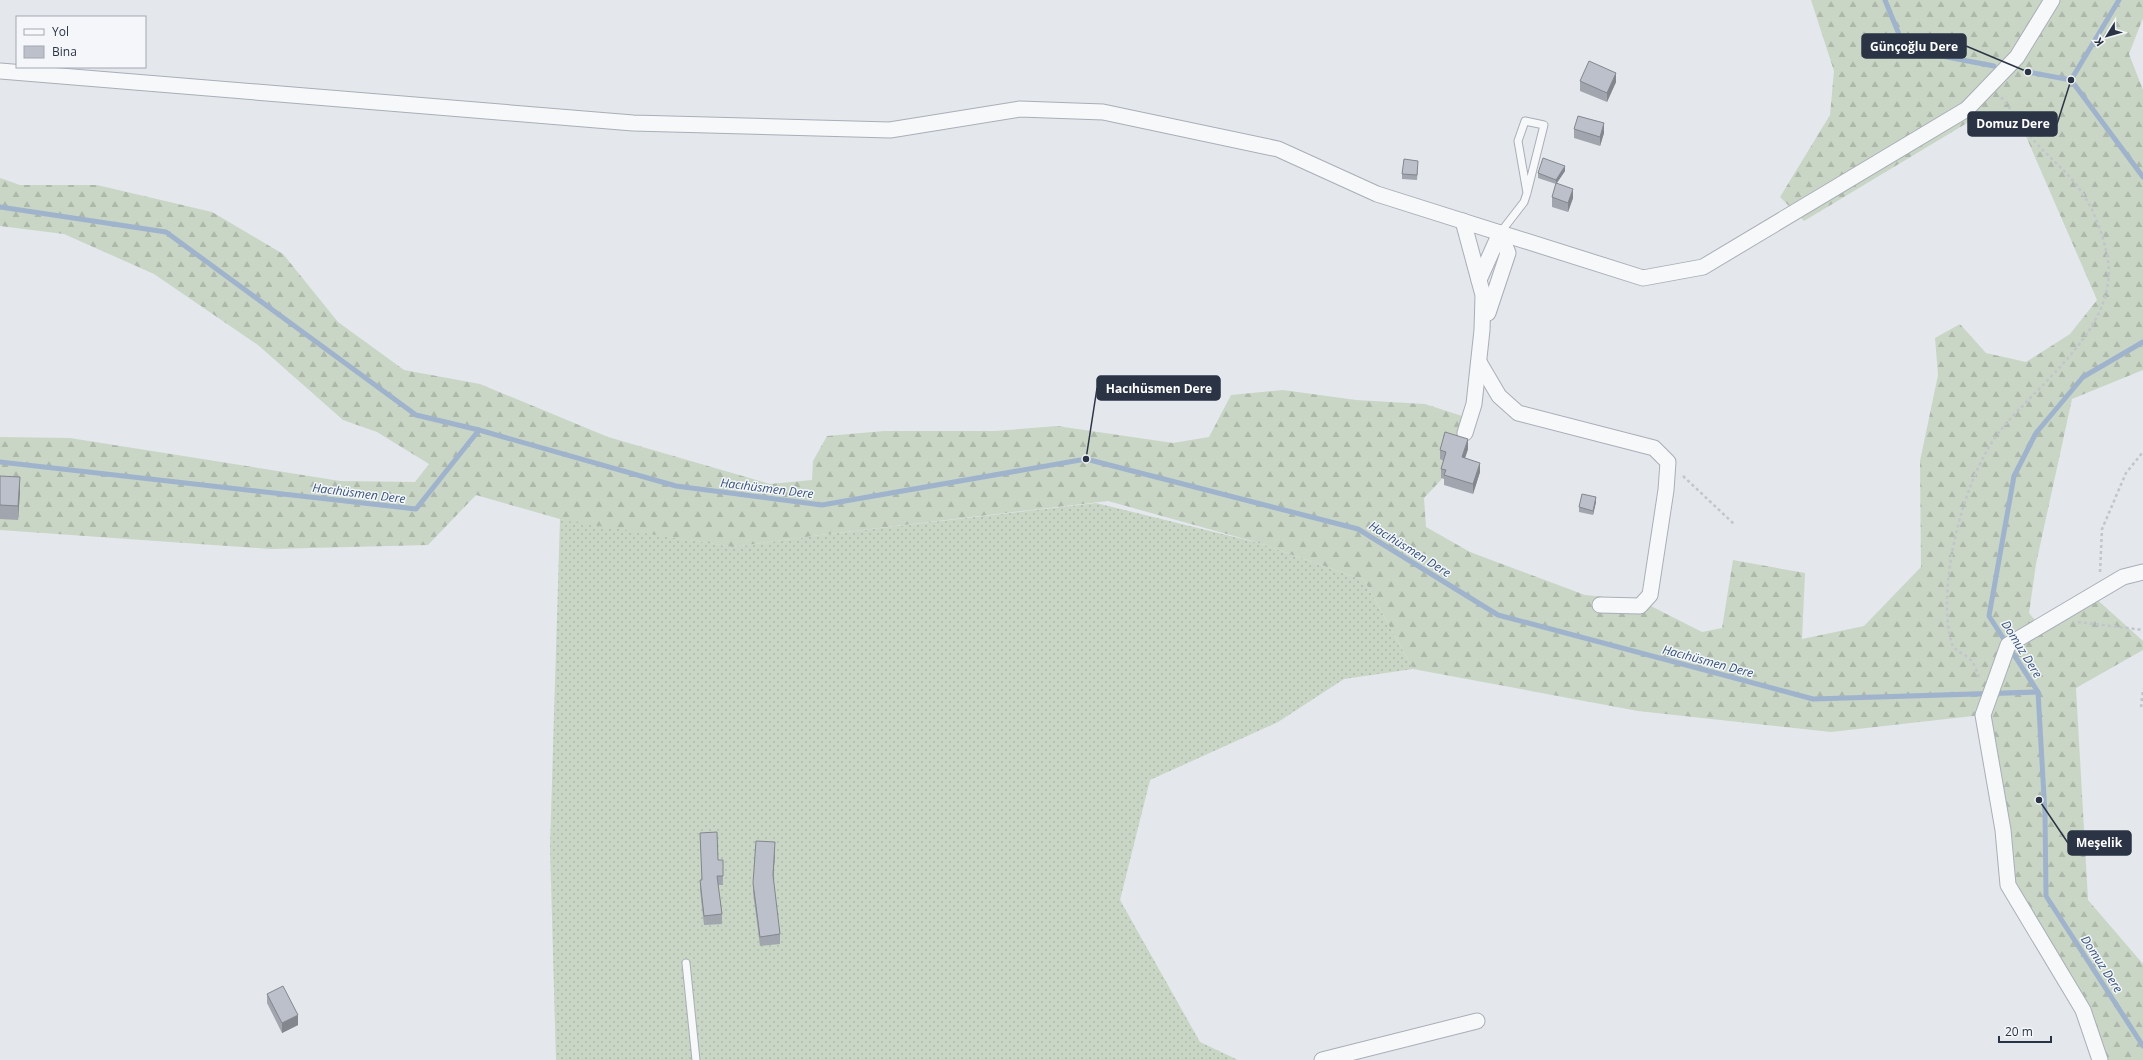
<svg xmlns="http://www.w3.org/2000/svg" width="2143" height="1060" font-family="'Open Sans',sans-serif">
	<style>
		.grass { fill: url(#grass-dots) }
		.forest { fill: url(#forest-firs) }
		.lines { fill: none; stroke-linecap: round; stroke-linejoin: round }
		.stream { stroke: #9fb4cc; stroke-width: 5 }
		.lane-casing { stroke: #a9aeb7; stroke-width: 9 }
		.street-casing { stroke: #a9aeb7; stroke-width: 17 }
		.path { stroke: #c2c5cb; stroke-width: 2.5; stroke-dasharray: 3 3; stroke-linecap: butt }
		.lane { stroke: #f7f8fa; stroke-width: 7 }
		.street { stroke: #f7f8fa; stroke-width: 15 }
		.wall { fill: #a1a5ae }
		.shaded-wall { fill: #83868d }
		.building { fill: #bbc0ca; stroke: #83868d }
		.labels { text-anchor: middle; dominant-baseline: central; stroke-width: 3; stroke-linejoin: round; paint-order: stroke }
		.water-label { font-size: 12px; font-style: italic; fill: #34527a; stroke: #f4f6f9 }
		.leader { fill: none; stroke: #2b3445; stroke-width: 1.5 }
		.callout-dot { fill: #2b3445; stroke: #f4f6f9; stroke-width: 1.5 }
		.callout { fill: #2b3445; stroke: #2b3445; stroke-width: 1.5 }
		.callout-label { font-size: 12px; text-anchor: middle; font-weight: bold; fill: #fff }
	</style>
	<defs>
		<pattern id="grass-dots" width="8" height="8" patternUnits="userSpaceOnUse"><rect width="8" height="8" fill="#c9d6c5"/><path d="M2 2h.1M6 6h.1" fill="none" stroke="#adb8ab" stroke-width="1.8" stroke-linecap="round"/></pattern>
		<pattern id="forest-firs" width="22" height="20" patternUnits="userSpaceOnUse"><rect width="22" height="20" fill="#c9d6c5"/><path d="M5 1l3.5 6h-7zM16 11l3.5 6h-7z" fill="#adb8ab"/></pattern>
	</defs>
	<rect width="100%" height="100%" fill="#e4e7ec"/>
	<polygon class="grass" points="1096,503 1259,543 1364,580 1413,669 1344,679 1278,722 1150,780 1120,900 1200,1042 1238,1060 556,1060 550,847 560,519 733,547 820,535"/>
	<polygon class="forest" points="1811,0 2143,0 2143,18 2129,54 2143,90 2143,370 2072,399 2036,564 2029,613 2040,626 2092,595 2143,641 2143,650 2076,688 2088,900 2143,964 2143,1060 2100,1060 2083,1010 2008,885 1982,715 1831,732 1638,711 1413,669 1364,580 1259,543 1108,501 820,535 733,547 567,521 476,495 428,545 271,549 0,530 0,437 70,438 340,481 415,482 429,464 377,432 343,420 258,345 154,274 64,234 0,226 0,178 20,185 97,185 212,212 283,254 338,322 404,370 480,384 608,437 770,484 812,480 813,461 827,436 884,431 995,431 1057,426 1173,443 1209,437 1231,395 1283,390 1356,400 1425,404 1462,416 1458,451 1441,480 1424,498 1426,527 1470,552 1585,595 1641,601 1702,632 1722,628 1733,560 1805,573 1802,639 1864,626 1921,567 1920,461 1938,375 1935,338 1960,324 1986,353 2026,362 2070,334 2097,300 2025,134 2008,121 1987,111 1804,221 1780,197 1830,115 1834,71"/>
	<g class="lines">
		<g class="stream">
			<polyline points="1885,0 1905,49 1994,66"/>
			<polyline points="2119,0 2071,80 2143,177"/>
			<polyline points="2028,72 2071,80"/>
			<polyline points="0,207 166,232 416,415 479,430"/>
			<polyline points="2143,342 2083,377 2036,433 2014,476 1989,616 2038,692 2045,814 2046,896 2143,1046"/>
			<polyline points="0,462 416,509 479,430 676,486 822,505 1086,459 1358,529 1498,615 1813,699 2038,692"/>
		</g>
		<g class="lane-casing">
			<g id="lane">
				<polyline points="1500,233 1524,202 1527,193 1544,125 1525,121 1518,141 1527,193"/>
				<polyline points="686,963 696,1060"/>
			</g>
		</g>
		<g class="street-casing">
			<g id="street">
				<polyline points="0,71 633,123 890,130 1020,109 1103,112 1278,149 1377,194 1643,278 1703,267 1967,109 2017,57 2052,0"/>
				<polyline points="1463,221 1483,295 1482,330 1474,404 1465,433"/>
				<polyline points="1479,280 1500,233"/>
				<polyline points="1488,313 1508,253 1500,233"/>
				<polyline points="1479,362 1499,396 1518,413 1654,448 1668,462 1666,490 1650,595 1640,606 1600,605"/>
				<polyline points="1322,1060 1477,1021"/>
				<polyline points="2100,1060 2083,1010 2008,885 2003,830 1983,715 2008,645 2123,577 2143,572"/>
			</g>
		</g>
		<g class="path">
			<polyline points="1683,476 1734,524"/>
			<polyline points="2100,572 2102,529 2126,473 2143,452"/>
			<polyline points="2078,622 2143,630"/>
			<path d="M1979,677C1977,672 1975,666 1972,661C1967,655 1954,651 1952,644C1935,589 1964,475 2000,431C2038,383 2122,326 2107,255C2102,231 2093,207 2078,187C2066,171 2050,158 2036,143C2024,128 2013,112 2001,97"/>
			<polyline points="2141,707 2143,689"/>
		</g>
		<use href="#lane" class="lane"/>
		<use href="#street" class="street"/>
	</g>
	<g class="wall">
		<polygon points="1580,81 1616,82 1607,102 1580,91"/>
		<polygon points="1574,129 1604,133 1600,146 1574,138"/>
		<polygon points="1418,166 1417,180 1402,179 1402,174"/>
		<polygon points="1565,171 1557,183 1573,198 1568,212 1552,207 1552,197 1556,184 1538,178 1538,173"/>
		<polygon points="1468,449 1465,458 1480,472 1473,494 1444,485 1444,479 1441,478 1441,469 1444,461 1440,459 1440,450"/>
		<polygon points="0,476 20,491 18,520 0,519"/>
		<polygon points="1596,502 1593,515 1579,512 1579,507"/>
		<polygon points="700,833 718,860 723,876 723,885 718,885 722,914 722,924 704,925 700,890 700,880 702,880"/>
		<polygon points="775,852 773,878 780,934 780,944 760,946 753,892 753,883"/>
		<polygon points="267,994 298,1025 282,1033 267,1003"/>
	</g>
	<g class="shaded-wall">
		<polygon points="1616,73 1616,82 1607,102 1607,93"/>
		<polygon points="1604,123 1604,133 1600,146 1600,137"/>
		<polygon points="1565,166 1565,171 1556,184 1556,180"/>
		<polygon points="1573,189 1573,198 1568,212 1568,203"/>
		<polygon points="1468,439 1468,449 1462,467 1462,457"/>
		<polygon points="1480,463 1480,472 1473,494 1473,484"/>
		<polygon points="20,477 20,491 18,520 18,506"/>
		<polygon points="1596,497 1596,502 1593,515 1593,511"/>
		<polygon points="775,842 775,852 773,884 773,875"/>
		<polygon points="298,1015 298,1025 282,1033 282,1023"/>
	</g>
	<g class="building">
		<polygon points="1589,61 1616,73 1607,93 1580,81"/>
		<polygon points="1578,116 1604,123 1600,137 1574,129"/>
		<polygon points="1543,158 1565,166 1556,180 1538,173"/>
		<polygon points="1404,159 1418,161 1417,175 1402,174"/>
		<polygon points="1556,183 1573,189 1568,203 1552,197"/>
		<polygon points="1445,432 1468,439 1462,457 1480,463 1473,484 1444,475 1446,470 1441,469 1446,452 1440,450"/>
		<polygon points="0,476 20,477 18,506 0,505"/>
		<polygon points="1582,494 1596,497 1593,511 1579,507"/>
		<polygon points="717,832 718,860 723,860 723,876 717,876 722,914 704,916 700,880 702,880 700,833"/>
		<polygon points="756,841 775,842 773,875 780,934 760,937 753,883"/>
		<polygon points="283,986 298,1015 282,1023 267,994"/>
	</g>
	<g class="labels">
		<g class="water-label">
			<text transform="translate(767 488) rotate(7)">Hacıhüsmen Dere</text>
			<text transform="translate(359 493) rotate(7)">Hacıhüsmen Dere</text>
			<text transform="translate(1410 549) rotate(32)">Hacıhüsmen Dere</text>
			<text transform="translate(2022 649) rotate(58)">Domuz Dere</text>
			<text transform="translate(1708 661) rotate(15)">Hacıhüsmen Dere</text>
			<text transform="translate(2102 964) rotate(57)">Domuz Dere</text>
		</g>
	</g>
	<path class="leader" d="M2028 72L1966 46M2071 80L2057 124M1086 459L1097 388M2039 800L2068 843"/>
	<g class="callout-dot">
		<circle cx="2028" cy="72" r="4"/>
		<circle cx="2071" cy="80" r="4"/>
		<circle cx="1086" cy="459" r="4"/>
		<circle cx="2039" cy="800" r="4"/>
	</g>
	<g class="callout">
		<rect x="1862" y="34" width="104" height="24" rx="4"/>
		<rect x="1968" y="112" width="89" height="24" rx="4"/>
		<rect x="1097" y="376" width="123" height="24" rx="4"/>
		<rect x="2068" y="831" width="63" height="24" rx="4"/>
	</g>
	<g class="callout-label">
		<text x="1914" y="51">Günçoğlu Dere</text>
		<text x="2013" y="128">Domuz Dere</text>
		<text x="1159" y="393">Hacıhüsmen Dere</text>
		<text x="2099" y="847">Meşelik</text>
	</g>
	<rect x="16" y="16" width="130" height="52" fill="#f4f6f9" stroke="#a4a8b1"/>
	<rect x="24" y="29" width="20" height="6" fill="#f7f8fa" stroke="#a4a8b1"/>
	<text x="52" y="36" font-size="12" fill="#2b3445">Yol</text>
	<rect x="24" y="46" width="20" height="12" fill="#bbc0ca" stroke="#a4a8b1"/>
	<text x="52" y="56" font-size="12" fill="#2b3445">Bina</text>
	<g transform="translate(2107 36) rotate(233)" stroke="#f4f6f9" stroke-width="3" paint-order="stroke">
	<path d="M0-3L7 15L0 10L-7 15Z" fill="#2b3445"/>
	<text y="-6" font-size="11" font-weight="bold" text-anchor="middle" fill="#2b3445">K</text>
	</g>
	<path d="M1999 1036v6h52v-6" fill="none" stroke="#2b3445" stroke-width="2"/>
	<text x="2005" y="1036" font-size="12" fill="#2b3445" stroke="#f4f6f9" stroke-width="3" paint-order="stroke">20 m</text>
</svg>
